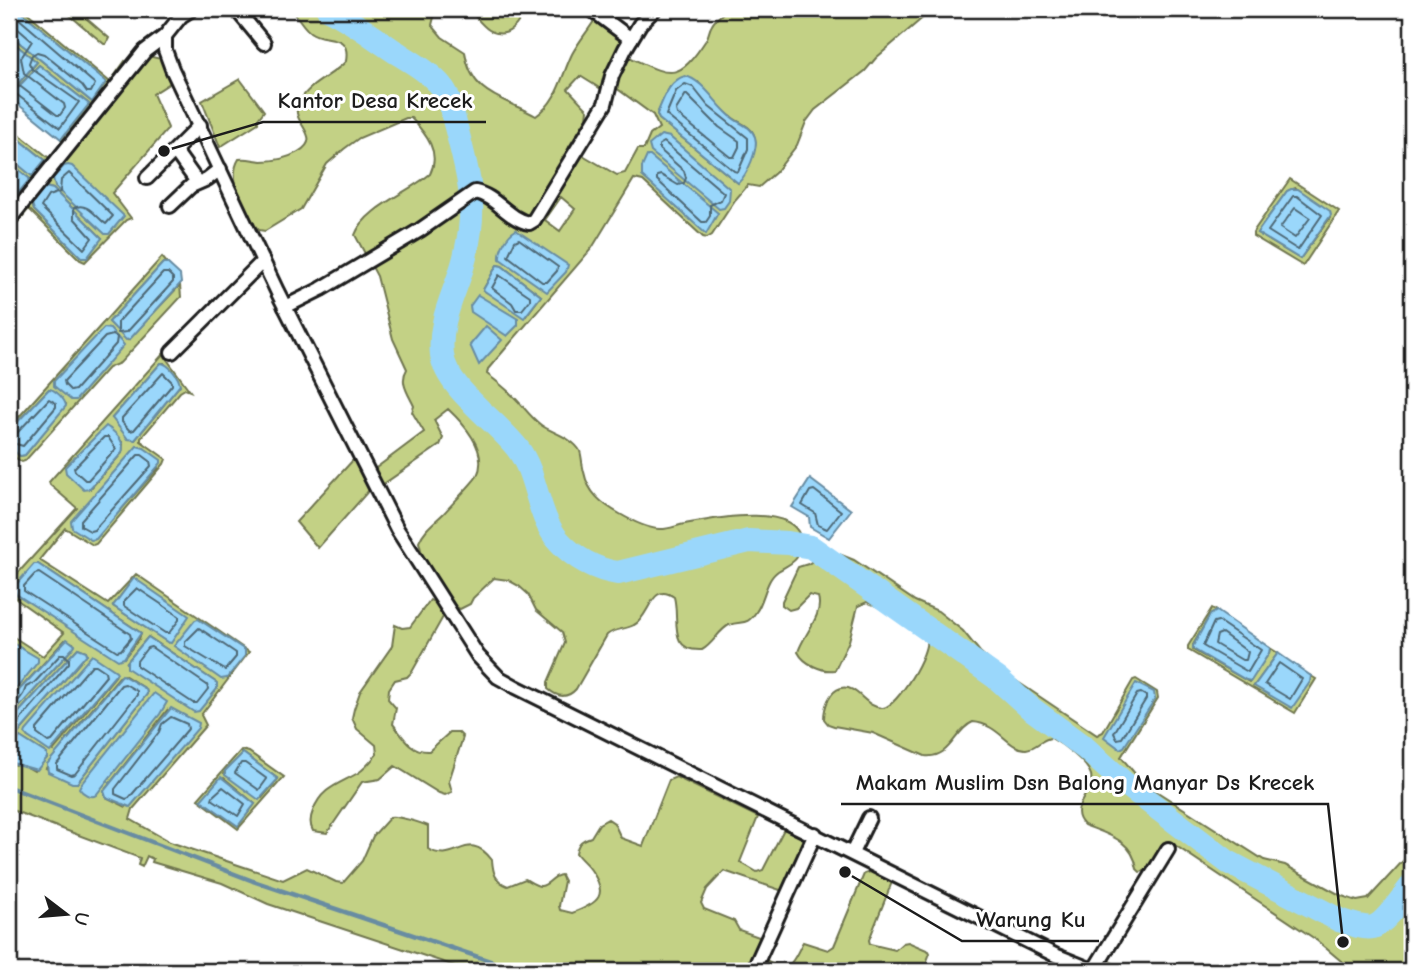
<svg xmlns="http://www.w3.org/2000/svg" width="1421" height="980" font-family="'Comic Neue',sans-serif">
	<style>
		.green { fill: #c3d185; stroke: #707650; stroke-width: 2; fill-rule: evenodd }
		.water { fill: #9ad7fb; stroke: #688ca2; stroke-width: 2 }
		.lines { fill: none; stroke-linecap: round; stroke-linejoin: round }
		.shore { stroke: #4e6775; stroke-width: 2 }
		.stream { stroke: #688ca2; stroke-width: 4.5 }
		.river { stroke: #9ad7fb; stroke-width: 24 }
		.minor-casing { stroke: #1c1c1c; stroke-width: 18 }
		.minor { stroke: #fff; stroke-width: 12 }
		.leader { fill: none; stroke: #1c1c1c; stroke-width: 2.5 }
		.callout-dot { fill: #1c1c1c; stroke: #fff; stroke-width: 2.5 }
		.callout-label { font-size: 23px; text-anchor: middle; font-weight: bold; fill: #1c1c1c; stroke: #fff; stroke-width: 6; stroke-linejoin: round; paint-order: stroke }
	</style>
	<rect width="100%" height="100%" fill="#fff"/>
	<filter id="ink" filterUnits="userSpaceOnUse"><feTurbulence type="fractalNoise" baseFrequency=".0143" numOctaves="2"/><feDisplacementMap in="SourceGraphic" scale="14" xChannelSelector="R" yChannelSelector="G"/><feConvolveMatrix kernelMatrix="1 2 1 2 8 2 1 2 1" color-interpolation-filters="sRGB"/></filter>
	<g filter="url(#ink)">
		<g class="green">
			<path d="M18,9H23L110,82L125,61L132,67L154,42L152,57L161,59L170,83L153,94L168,128L167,130L112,193L131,218L126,220L85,262L80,260L30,210H28L9,233V204L30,179L9,162V157L32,175L45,160L9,131V126L53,161L64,146L61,139L89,104L39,65L9,97V94L37,62L9,39V34L92,102L106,82ZM45,187L53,189L102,238L82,258L34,210L32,204Z"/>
			<polygon points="68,9 92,9 87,19 109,38 106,44 104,44 66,12"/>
			<path d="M292,9H436L432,25L442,37L465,52C471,96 504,98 536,116C558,101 561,77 572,54C578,43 587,32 594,21H597L624,38L623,43L604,76L601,89L580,76L568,89L588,110L587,118L569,147L617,175L625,173L638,149H644L650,135L659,128L653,115L615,87L613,82L627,56C670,76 677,84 706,40C709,35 709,29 712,25C715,18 722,16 726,9H933L876,58L865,71L815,110L806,122L797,145L776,172L759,187L748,185L735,200L712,235L707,238L703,237L643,181L634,179L592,248L488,369L487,374C495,380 504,387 511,394C522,404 529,416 541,425C552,433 572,437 580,451C582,457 582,466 584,472C588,493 602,504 620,514C632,521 646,528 659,529C668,530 677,525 685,524C711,519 803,500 801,545C800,561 789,564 778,571C765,580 765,600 756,612C746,627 742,620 729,625C719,630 713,644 702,650C667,652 680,618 674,597C651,581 650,617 634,625C625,630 615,628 607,635L576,689C567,699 557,697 548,689V682L565,643L562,632L536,610L528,594L519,586L508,580L494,578L473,598L470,604L460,609L455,606L423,558L419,542C424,529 435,522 444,513C451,505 473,483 477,476C489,452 464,424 448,409L434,420L443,438L440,445L382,485L372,471L424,432L412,412L414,406C408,393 399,382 407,369L393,339L377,276L355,235C365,208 409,192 430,174C441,152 426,134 411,118H406L359,138L344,149L327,164L301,209L265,231L259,230L256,227C246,208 226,180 239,159C247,158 253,160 261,161C273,161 288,158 298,152C325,137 290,123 298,105C307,83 332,77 346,61C351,31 324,43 310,32C303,27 297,16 292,9ZM698,82C708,94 717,105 729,115C735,120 742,123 748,127C766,141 747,168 738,183L659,119L657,114L670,87ZM561,197L575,209L560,231L545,220ZM497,265L502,266L541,296L526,316L483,290Z"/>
			<path d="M468,9H524C520,24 507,41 489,30C481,25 475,15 468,9Z"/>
			<polygon points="240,79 264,111 258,119 258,123 220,147 202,101"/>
			<path d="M1290,179L1339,211L1303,266L1253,236V232ZM1296,188L1330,218L1300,259L1257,233L1287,191Z"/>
			<polygon points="162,257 167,263 163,263 109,322 128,340 180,285 181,297 120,363 108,368 25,461 22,462 9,454 9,447 20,456 25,455 66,404 49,389 9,431 9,428"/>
			<path d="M163,354L190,391L185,389L180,392L141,438V441L166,459L164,464L96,544L93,545L65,528L40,559L41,561L108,604L136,574L249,652L201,715L206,725L133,809L130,819L170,842L283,880L307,868L336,882L343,883L362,861L373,836L390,817C395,815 422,823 428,826V849C456,866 467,827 492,860C493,873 495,881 508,886L525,879C529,881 537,887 541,886C549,885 552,876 561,875L564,881L559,906L560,910L572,913C599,903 609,895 591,870C586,863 580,859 576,853C578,842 582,840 591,837L599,824L608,819L614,823L621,838L643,846L669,780L676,777L758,817L740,862L757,872L763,870L784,829L804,835L809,839L786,892L724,871L707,889L701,903L704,909L734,921L739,930L759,937L763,959C770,961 774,965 780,967C792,970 798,950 803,942L828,950L834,946L864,874L873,871L892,882L869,940L870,944L895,950L903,943L908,942L929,951L930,953L923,971H470L268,904L222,883L152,862L153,859L147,856L142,867L138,865L140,858L9,809V762L15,765L20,763L34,771L47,758V754L20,737L9,751V744L87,654L86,651L78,648L9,723V718L71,650L73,643L65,640L9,701V685L13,687L37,658L9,641V634L43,656L64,633L9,594V583L77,508L50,485L49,482ZM161,363H164L180,385L135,440L112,418ZM110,429L123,443L122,453L90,489H84ZM144,448L158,468L94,540ZM38,564L141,633L139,639L124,658ZM134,578L169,643L113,606ZM148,637L150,638L217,683L127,662ZM116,675L53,751L28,737ZM124,675L146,689L147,694L77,783L46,768L68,738L119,677ZM168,709L126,807L106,797L104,791Z"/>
			<polygon points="354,459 371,488 318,548 296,522"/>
			<path d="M829,550L854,560L915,601L938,611L963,631L980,652L1003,672L1097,735L1103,732L1133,680L1136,679L1157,692L1158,698L1121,757L1142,782L1264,860L1285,865L1342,896L1357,901L1368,899L1412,851V971H1353L1315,939L1176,846L1107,960L1128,971H1122L1100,961L1149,870L1140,872L1137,869C1133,840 1109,835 1084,825C1066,807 1095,793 1091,775C1087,762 1063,745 1051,738C1041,739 1037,748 1026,749C1009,750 999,724 973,722C954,730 951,759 925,756L873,733L834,726L828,724L824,719C824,708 829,691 841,688C857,684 866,709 883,708C897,707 931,651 926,638C921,624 880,608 867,602L858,606L849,641L835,670C822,672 804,664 798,652C803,635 824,615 818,597L809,595L796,608L789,610L782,605V601L798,567L808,564Z"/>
			<path d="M430,600L437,604L443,617L412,672L407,677L395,680L389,689L388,699L396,708L393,724C403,736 410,752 429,751L450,732H458L463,737L449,781L452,792L445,795L439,793L395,766L380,779L362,782L327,833L313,831C309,824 310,818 313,811C321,788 339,784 358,773C365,769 372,760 377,754L376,745L357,729L352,718L354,709L360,692L392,646L395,625L402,628L410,627Z"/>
			<polygon points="1212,608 1217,611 1210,615 1193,645 1193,650 1249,682 1269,653 1270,648 1278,653 1254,686 1311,678 1311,676 1316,679 1295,713 1188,650 1188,646"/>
			<path d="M241,750L249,752L284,777L238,829L198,799ZM243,753L278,779L262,798L224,773ZM224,778L255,804L238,826L201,800Z"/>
		</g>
		<g class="water">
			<polygon points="9,9 18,9 106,82 92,102 9,34"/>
			<polygon points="9,39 37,62 9,94"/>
			<polygon points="39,65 89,104 61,139 9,97"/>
			<path d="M685,76C704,80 717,107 734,119C742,125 752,127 755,137C759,149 747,175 738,183L659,119L657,114C663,100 669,80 685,76Z"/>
			<polygon points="9,131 45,160 32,176 9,157"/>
			<polygon points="661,135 670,137 730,189 729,201 724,208 719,209 651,152 649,145"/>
			<polygon points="647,156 650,156 718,213 706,234 642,176 642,167"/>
			<polygon points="9,162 30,179 9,204"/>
			<polygon points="68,165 72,166 124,216 109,234 105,234 55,187 53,178 64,166"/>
			<polygon points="45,187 53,189 102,238 87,258 82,258 34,210 32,204"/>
			<polygon points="1291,189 1298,189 1330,211 1331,215 1300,259 1257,233 1287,191"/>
			<path d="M516,230L568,265L566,272L547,292L500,259C499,249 507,235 516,230Z"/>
			<polygon points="163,263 167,263 180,275 181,283 130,339 126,340 109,322"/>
			<polygon points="497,265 502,266 541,296 524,318 483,290"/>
			<polygon points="478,295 518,319 518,325 507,336 471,312 470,306"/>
			<polygon points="486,326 502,340 479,365 470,345"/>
			<polygon points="104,328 110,329 124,345 76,400 71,400 54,386 54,381"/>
			<path d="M161,363C169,364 179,377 180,385L135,440L128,439L112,418Z"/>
			<path d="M49,389C55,389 65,399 66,406L25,455L20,456L9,447V431Z"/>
			<path d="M106,426C115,432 126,442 122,453L89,489L84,490L66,473L65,467Z"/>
			<polygon points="137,446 144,448 161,460 161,463 96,539 91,540 72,528 71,521"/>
			<polygon points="810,479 851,510 829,538 810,527 809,517 792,507"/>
			<polygon points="34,564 38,564 141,633 124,658 118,660 16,594 13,588"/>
			<polygon points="134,578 189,616 171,643 167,642 113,606"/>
			<polygon points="1217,611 1270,648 1269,653 1251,681 1246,680 1193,649 1193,646 1210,615"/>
			<polygon points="198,619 245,650 245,656 227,678 221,679 174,646 195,620"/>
			<polygon points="148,637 217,683 217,689 199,711 194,712 127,668 127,662"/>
			<polygon points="67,639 75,645 71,650 9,718 9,701"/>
			<polygon points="9,641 38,658 38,662 17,688 9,685"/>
			<polygon points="78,648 86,651 87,654 9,744 9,723"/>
			<polygon points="1278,653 1311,676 1310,682 1292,708 1254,686"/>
			<polygon points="92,655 116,671 117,673 50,752 28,737 25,734 26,731"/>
			<polygon points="122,675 146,689 147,694 77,783 72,783 48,772 47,764"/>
			<polygon points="1136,683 1154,692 1155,699 1124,747 1120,749 1104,737"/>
			<path d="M154,693L167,702L160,714L96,795C91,799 82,793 79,788L81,784Z"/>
			<polygon points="171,708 199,723 198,728 130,807 106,797 104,791"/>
			<polygon points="20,737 47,754 47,758 37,770 9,762 9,751"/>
			<polygon points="243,753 278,779 259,800 225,775 225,771"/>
			<polygon points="221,777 255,804 238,826 201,800"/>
		</g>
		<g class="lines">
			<g class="shore">
				<polyline points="9,21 32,41 21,58 24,73 64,104 65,108 60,115 57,115 21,87 9,84"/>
				<polygon points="685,84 693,87 708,106 748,138 748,149 738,172 734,171 666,115 676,91"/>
				<polyline points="9,92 16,94 60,128 79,102 32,69 29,63 32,55 37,52 44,54 82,85 87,92 91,92 95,84 17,17 14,9"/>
				<polygon points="686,94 719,127 739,141 739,147 734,157 730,157 677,114 676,110"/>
				<polygon points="664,142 724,193 721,200 710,205 710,216 706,222 702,222 657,180 657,176 661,175 678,185 684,183 686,178 684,171 659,149 659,145"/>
				<path d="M69,173L113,216L106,224C96,217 87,201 74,208V218L92,238L84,249L41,207L48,196L60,192L61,180Z"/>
				<polygon points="1293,196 1297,196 1322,215 1298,250 1268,231"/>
				<polygon points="1295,208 1310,218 1295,238 1280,228"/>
				<polygon points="519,239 558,267 557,271 547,282 542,282 508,256 515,241"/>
				<polygon points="163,273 168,273 173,278 173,282 127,332 118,333 118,322"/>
				<polygon points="499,275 530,296 530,300 522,310 516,310 512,303 492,288"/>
				<polygon points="113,335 117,337 116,344 75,390 71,391 65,385 64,381 105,337"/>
				<polygon points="163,373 172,382 172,385 134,430 130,431 122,422 122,418"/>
				<polyline points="9,435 17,433 49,399 56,403 56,407 23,446 9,442"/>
				<polygon points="104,437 108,437 116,449 88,480 85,480 75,471 74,468"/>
				<polygon points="138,455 142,455 150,461 151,466 94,530 90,531 81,526 81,520"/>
				<polygon points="814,490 841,511 827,529 818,525 815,513 802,505 810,491"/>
				<polygon points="39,573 130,634 131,638 121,650 117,651 24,591 24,586 35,574"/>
				<polygon points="137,588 179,616 179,620 169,633 165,633 124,606 124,601"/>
				<polygon points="1218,621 1261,650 1248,672 1203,646 1214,622"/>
				<polygon points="199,628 236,653 236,657 225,670 185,646 185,642"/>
				<polygon points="1222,633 1248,652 1246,660 1242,660 1215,644 1217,635"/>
				<polygon points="151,647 207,685 208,689 197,703 193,703 137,666 137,661 147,648"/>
				<polygon points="1279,663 1302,679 1290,699 1265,684"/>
				<polygon points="92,665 96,665 105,671 106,676 52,741 48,742 37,734 37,729"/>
				<polygon points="125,684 137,691 137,695 75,774 71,775 57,769 57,764 121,685"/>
				<polygon points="1141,693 1146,696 1146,699 1122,738 1117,739 1114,733 1137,694"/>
				<path d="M9,705C18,704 24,695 26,687L34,683L61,654H64L69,659V663L9,733"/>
				<polygon points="171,717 187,724 188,729 129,798 126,799 115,794 115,789 159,732 162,724"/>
				<polygon points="245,763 267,779 259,790 235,773 241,763"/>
				<polygon points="223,787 245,804 238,816 212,799 213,796"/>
			</g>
			<polyline class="stream" points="9,787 253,881 520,971"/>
			<path class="river" d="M328,9C351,20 370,35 391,49C408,60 429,71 442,87C451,98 452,114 456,127C469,178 478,203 465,257C457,291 438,318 442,355C446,388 498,422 518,449C538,476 536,515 559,541C574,558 596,570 618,573L749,541L788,543L811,547L998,679L1029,707L1085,748L1123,782L1228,862L1339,920C1348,923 1363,929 1373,927C1385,924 1404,895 1412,885"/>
			<g class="minor-casing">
				<g id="minor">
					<polyline points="192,9 181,16 165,36 165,50 172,69 277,291 397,529 478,656 498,677 516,687 1055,955 1095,971"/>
					<polyline points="236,9 264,43"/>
					<polyline points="591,9 631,39"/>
					<polyline points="175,151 197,182"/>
					<polyline points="147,178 200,125"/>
					<polyline points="170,206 191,186 207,179 220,169"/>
					<polyline points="9,220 145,51 165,36"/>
					<path d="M285,307L321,289L420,230L475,192C496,196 508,219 529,223L534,220L605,104L612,76L625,49L640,24L655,9"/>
					<polyline points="172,352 263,261"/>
					<polyline points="852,853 869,818"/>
					<polyline points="1094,970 1168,849"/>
					<polyline points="753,971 815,834"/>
				</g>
			</g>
			<use href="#minor" class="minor"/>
		</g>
	</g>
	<path class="leader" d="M164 151L263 122H486M1343 942L1328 804H841M845 872L962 941H1099"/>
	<g class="callout-dot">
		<circle cx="164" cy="151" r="7"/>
		<circle cx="1343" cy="942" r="7"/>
		<circle cx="845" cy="872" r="7"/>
	</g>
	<g class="callout-label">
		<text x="375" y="108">Kantor Desa Krecek</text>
		<text x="1085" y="790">Makam Muslim Dsn Balong Manyar Ds Krecek</text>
		<text x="1031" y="927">Warung Ku</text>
	</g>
	<rect width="1421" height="980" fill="none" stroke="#fff" stroke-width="35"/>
	<rect x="18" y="18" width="1386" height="945" fill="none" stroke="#1c1c1c" stroke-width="2.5" filter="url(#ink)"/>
	<g transform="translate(66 914) rotate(106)" stroke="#ffffff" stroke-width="5" paint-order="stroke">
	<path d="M0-5L12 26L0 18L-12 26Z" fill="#1c1c1c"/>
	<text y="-10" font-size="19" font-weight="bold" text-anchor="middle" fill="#1c1c1c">U</text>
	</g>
</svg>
